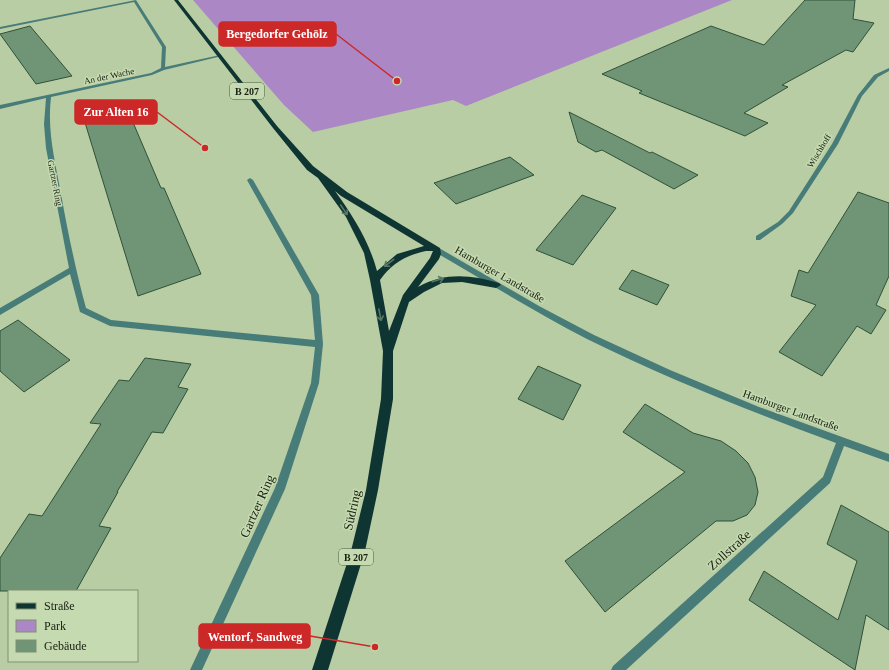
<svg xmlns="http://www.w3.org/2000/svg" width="889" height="670" font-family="Georgia,serif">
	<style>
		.green { fill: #ab88c5 }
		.building { fill: #6f9476; stroke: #305237 }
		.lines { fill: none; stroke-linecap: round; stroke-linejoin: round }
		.minor { fill: #477c78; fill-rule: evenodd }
		.primary { fill: #0f3533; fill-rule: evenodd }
		.oneway { stroke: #587765 }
		.labels { text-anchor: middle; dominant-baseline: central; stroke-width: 3; stroke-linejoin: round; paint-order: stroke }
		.far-street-label { font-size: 9px; fill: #182011; stroke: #c5dab1 }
		.shield { fill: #c5dab1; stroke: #4c5841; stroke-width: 1 }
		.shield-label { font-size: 10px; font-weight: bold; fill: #182011 }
		.street-label { font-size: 11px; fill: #182011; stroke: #c5dab1 }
		.near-street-label { font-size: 13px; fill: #182011; stroke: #c5dab1 }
		.leader { fill: none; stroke: #cc2827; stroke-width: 1.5 }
		.callout-dot { fill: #cc2827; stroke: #c5dab1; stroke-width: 1.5 }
		.callout { fill: #cc2827; stroke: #cc2827; stroke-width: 1.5 }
		.callout-label { font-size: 12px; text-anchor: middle; font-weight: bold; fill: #fff }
	</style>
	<rect width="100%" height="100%" fill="#b8cda4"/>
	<polygon class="green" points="193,0 732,0 466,106 453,100 313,132 284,105"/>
	<g class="building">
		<polygon points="805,0 855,0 853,19 874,23 853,52 846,50 782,85 788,87 744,113 768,123 745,136 639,93 642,91 602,74 711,26 764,45"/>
		<polygon points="30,26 72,76 36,84 0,34"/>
		<polygon points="126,106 161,188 164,188 201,274 138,296 83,116"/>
		<polygon points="569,112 650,153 652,152 698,175 674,189 602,150 596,152 578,142"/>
		<polygon points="510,157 534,175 456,204 434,183"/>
		<polygon points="858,192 889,203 889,276 876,305 886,310 871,334 857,326 822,376 779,352 816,305 791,296 799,270 808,273"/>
		<polygon points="582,195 616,208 573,265 536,250"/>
		<polygon points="632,270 669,285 657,305 619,289"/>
		<polygon points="18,320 70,360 24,392 0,371 0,331"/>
		<polygon points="145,358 191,364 178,387 188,389 163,433 152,432 117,492 118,492 99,526 111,528 76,591 0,591 0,558 29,514 42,516 101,424 90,423 119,380 129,381"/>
		<polygon points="538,366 581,385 563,420 518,399"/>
		<polygon points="645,404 693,433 721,441 736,451 748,463 755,477 758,492 755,505 747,515 733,521 716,521 605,612 565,561 685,472 623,432"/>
		<polygon points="841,505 889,532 889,630 866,615 855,670 749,600 764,571 838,620 857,561 827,544"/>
	</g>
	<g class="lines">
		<g class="minor">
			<path d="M136,0L166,47L165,67L220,55L222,56L164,70L152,75L51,97C47,131 55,161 61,194C68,233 76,271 86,308L111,320L315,340L311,295L247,180L250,178L253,180L319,295L323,344L319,383L285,489L202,670H190L275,488L311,383L315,347L110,326L80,312L70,274L0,315V308L69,268L46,148L44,124L46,98L0,109V105L151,73L161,68L162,47L134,2L0,29V27Z"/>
			<polygon points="889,68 889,71 878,77 862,96 838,144 793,213 782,224 760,240 756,240 756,236 778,222 789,211 832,144 858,95 874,75"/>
			<path d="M435,248H439L539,306L594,335L670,370L759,407L889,454V462L844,446L830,483L626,670H611L613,666L823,477L836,443C752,412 668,379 587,339C535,312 485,281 435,252L434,250Z"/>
		</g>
		<path class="primary" d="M174,0H178L277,126L313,166L347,192L440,248L441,254L439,259L418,287C445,272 471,275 499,283L501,285L496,288L462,282L442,283L424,292L409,302L393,351V399L378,490L365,551L328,670H312L351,551L366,490L381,399L383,351L370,280L364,253L346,217L318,178L307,170L273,128ZM335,191L341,196L424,246L397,254L377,271C369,241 353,216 335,191ZM426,251H433L430,258L403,295L389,331L380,280C391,264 406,255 426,251Z"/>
	</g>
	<defs><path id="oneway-shaft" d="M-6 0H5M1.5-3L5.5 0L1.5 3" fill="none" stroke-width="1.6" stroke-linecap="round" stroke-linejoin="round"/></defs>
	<g class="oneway">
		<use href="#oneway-shaft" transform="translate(344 210) rotate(56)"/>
		<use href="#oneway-shaft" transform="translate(389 263) rotate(143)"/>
		<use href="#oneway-shaft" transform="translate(438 280) rotate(-17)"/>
		<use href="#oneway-shaft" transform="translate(380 315) rotate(79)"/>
	</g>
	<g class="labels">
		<g class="far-street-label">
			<text transform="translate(109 76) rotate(-12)">An der Wache</text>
			<text transform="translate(819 151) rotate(-59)">Wischhoff</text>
			<text transform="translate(55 183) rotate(79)">Gartzer Ring</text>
		</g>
		<g class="shield">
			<rect x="230" y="83" width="34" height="16" rx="3"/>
			<rect x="339" y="549" width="34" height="16" rx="3"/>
		</g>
		<g class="shield-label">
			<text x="247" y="91">B 207</text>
			<text x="356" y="557">B 207</text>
		</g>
		<g class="street-label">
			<text transform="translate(500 274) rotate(30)">Hamburger Landstraße</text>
			<text transform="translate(791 410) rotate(20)">Hamburger Landstraße</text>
		</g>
		<g class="near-street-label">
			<text transform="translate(257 506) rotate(-66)">Gartzer Ring</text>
			<text transform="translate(352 510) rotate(-77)">Südring</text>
			<text transform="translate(729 550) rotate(-42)">Zollstraße</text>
		</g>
	</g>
	<path class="leader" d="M397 81L336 34M205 148L157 112M375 647L310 636"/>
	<g class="callout-dot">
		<circle cx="397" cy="81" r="4"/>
		<circle cx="205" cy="148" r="4"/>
		<circle cx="375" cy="647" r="4"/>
	</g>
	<g class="callout">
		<rect x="219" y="22" width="117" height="24" rx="4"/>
		<rect x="75" y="100" width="82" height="24" rx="4"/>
		<rect x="199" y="624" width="111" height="24" rx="4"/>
	</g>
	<g class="callout-label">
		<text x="277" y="38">Bergedorfer Gehölz</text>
		<text x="116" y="116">Zur Alten 16</text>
		<text x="255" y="641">Wentorf, Sandweg</text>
	</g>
	<rect x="8" y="590" width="130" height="72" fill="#c5dab1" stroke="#809071"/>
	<rect x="16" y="603" width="20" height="6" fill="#0f3533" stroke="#809071"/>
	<text x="44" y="610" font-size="12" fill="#182011">Straße</text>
	<rect x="16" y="620" width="20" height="12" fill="#ab88c5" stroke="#809071"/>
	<text x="44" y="630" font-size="12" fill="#182011">Park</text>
	<rect x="16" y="640" width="20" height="12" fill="#6f9476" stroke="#809071"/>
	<text x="44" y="650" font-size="12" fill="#182011">Gebäude</text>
</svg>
